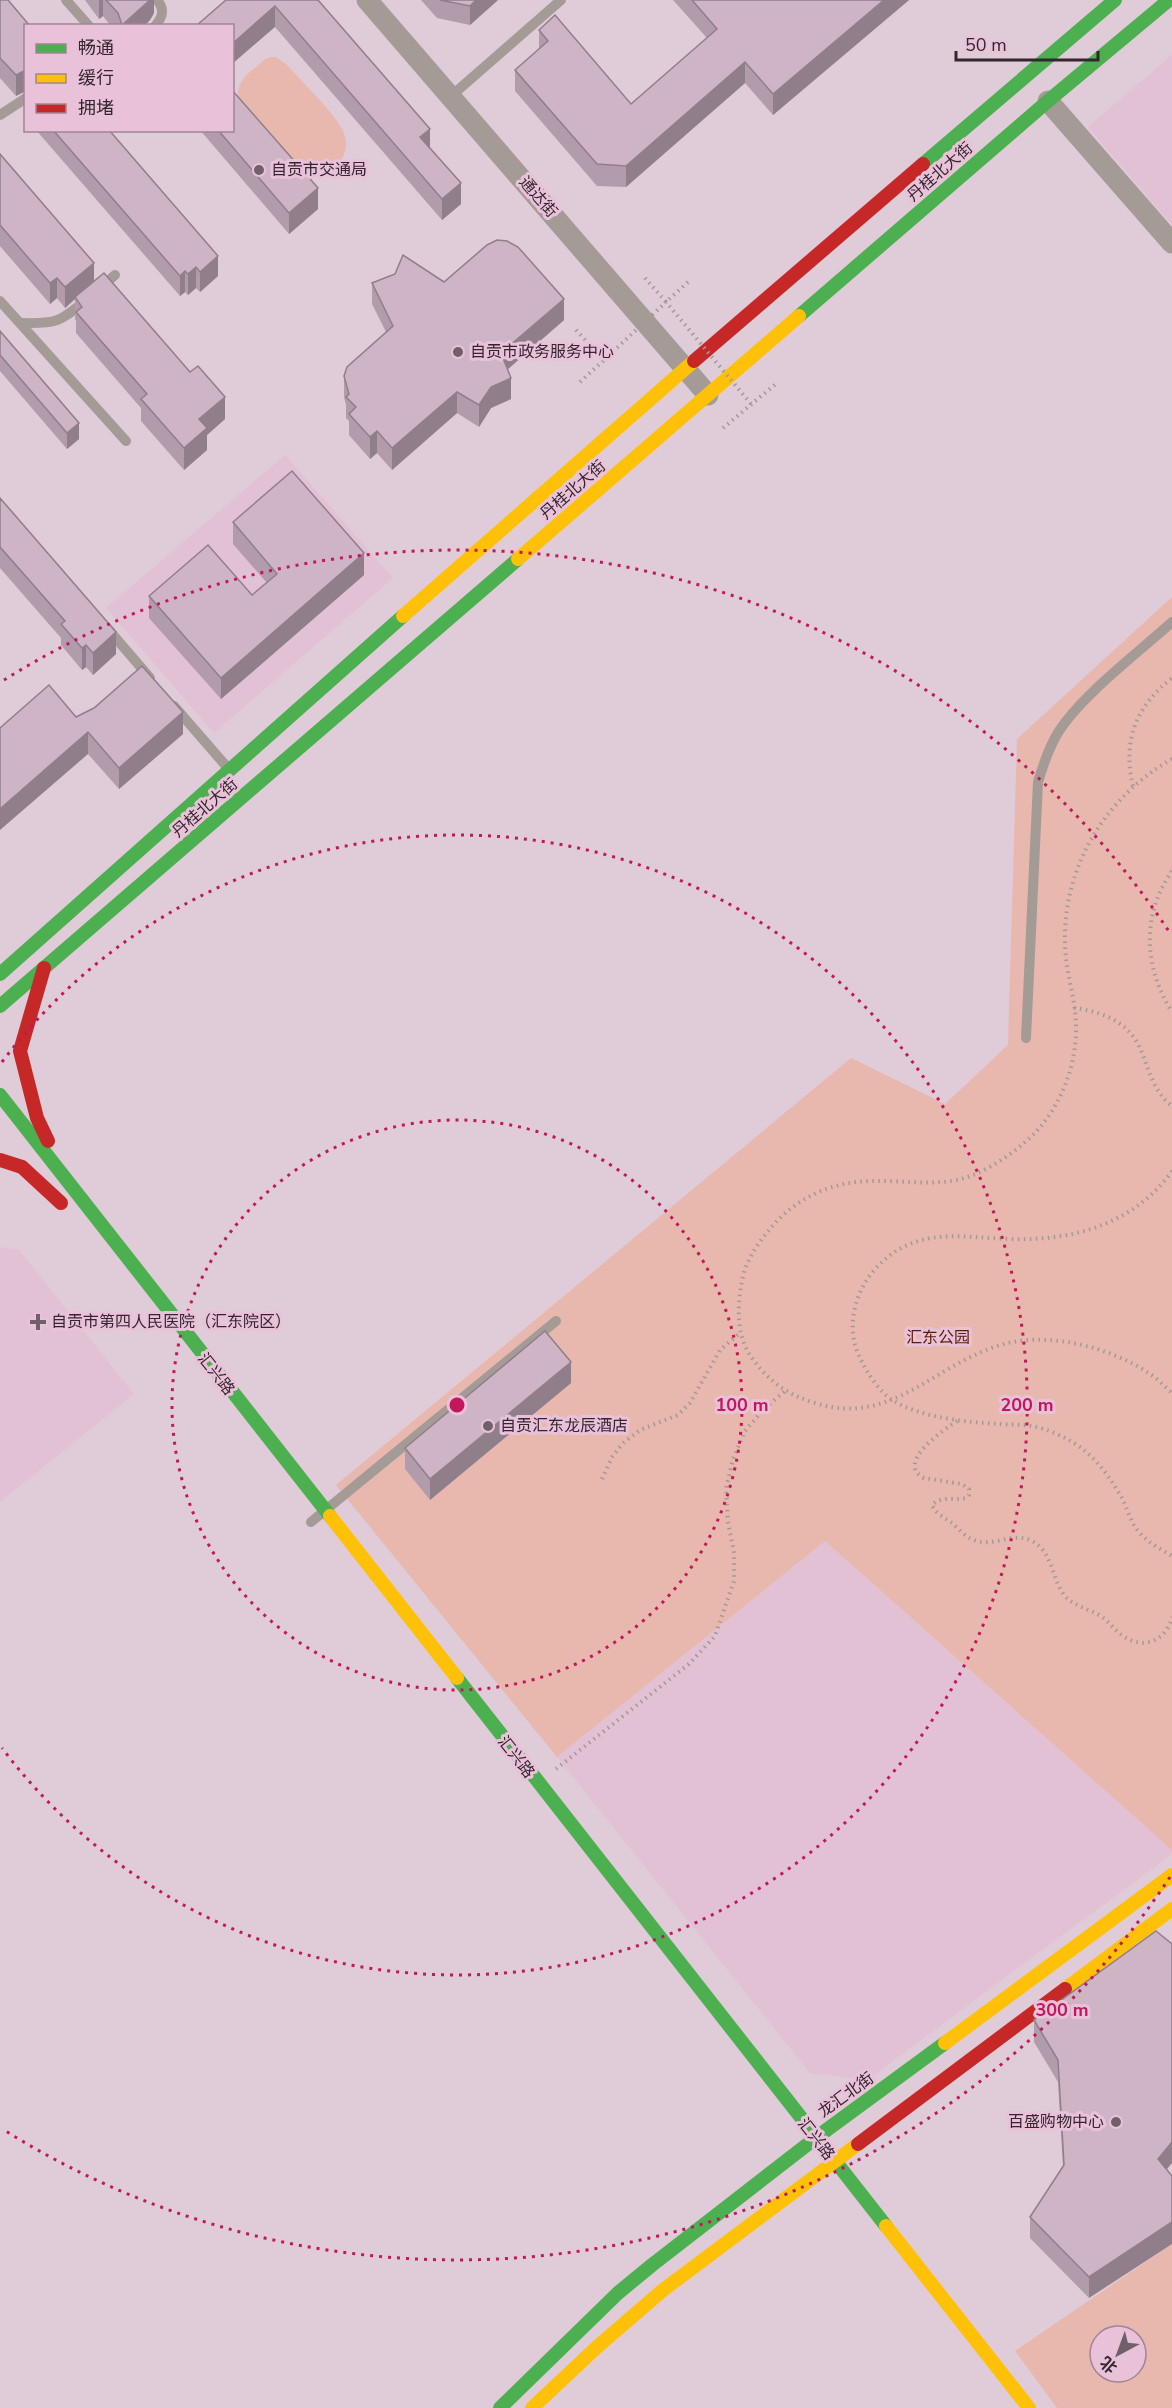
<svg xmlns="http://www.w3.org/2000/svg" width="1172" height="2408" font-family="'Nunito Sans','Noto Sans SC',sans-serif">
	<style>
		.built { fill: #e3c1d5 }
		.green { fill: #e8b7ae; fill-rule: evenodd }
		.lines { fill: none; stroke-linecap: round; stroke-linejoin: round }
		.path { stroke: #a39997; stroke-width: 4; stroke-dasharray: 1.5 4.5; stroke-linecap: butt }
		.lane { stroke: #a49b97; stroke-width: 10 }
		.street { stroke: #a49b97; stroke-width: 21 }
		.fast { stroke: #4caf50; stroke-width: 14 }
		.slow { stroke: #ffc107; stroke-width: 14 }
		.jam { stroke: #c62828; stroke-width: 14 }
		.path-bridge { stroke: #a39997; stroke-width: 4; stroke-dasharray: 1.5 4.5; stroke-linecap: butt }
		.wall { fill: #b29baa }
		.shaded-wall { fill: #917e8b }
		.building { fill: #cfb4c6; stroke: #917e8b; stroke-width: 1.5 }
		.ring { fill: none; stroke: #c2185b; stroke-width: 3; stroke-dasharray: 3 6 }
		.poi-dot { fill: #70606a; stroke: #e9c2d9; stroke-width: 2 }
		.labels { text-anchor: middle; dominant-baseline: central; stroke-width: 6; stroke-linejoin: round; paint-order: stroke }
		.poi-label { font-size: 16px; fill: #34262f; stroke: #e9c2d9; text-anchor: start }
		.street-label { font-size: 16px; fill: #34262f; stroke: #e9c2d9 }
		.park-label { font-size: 16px; fill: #5b1c00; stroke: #e9c2d9 }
		.centre { fill: #c2185b; stroke: #e9c2d9; stroke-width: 3 }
		.ring-label { font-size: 18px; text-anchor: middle; font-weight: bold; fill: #c2185b; stroke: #e9c2d9; stroke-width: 6; stroke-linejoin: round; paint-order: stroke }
	</style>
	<rect width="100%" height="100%" fill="#e0cbd8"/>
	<g class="built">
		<polygon points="1172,55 1172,225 1088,127"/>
		<polygon points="285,455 393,578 214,733 106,608"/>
		<polygon points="0,1247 19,1250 134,1394 0,1502"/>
		<polygon points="825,1541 1172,1850 1172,1854 867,2080 810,2073 557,1757"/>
	</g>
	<g class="green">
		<path d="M270,57H276L287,65C302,82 332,110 342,129C350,143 346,163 329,167C315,170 301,165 289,158L240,101C232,82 252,71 264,60Z"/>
		<polygon points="1172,597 1172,1850 825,1541 557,1757 336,1485 851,1058 945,1104 1008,1045 1017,739"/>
		<path d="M1172,2244V2408H1057L1015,2351ZM1100,2336H1136V2372H1100Z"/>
	</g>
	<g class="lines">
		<g class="path">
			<polyline points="645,278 666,302 688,282"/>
			<polyline points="576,330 604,360 580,382"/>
			<polyline points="723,428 777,383"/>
			<path d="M1172,759C1105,797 1062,868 1065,946C1066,975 1077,1003 1076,1032C1075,1073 1056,1117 1024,1143C1010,1155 991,1168 973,1175C942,1188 907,1180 874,1181C833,1181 796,1197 770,1229C757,1244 745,1262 742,1281C737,1307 736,1336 752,1358C769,1382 788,1395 815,1403C895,1429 940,1356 1013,1342C1056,1334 1110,1348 1147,1372C1156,1377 1164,1386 1172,1393"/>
			<path d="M1133,786C1122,741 1136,706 1172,678"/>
			<path d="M1172,871C1141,915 1144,968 1172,1012"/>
			<path d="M1074,1008C1099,1011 1125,1020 1138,1044C1149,1066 1151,1090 1172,1106"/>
			<path d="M1172,1171C1135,1223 1074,1241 1013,1239C962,1238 917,1225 877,1267C860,1285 851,1309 853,1333C854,1347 860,1359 867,1371C873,1381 883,1395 894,1401C922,1418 967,1422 999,1424C1010,1425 1021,1424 1031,1426C1049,1429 1070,1439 1084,1450C1100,1463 1113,1482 1123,1500C1128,1511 1131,1523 1139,1532C1148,1543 1161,1549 1172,1556"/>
			<path d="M957,1421C945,1429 894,1463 924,1478L962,1484L969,1489V1495L966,1498C954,1501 942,1495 932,1505C936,1514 945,1518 952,1523C959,1529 965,1537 974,1540C993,1548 1013,1531 1032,1541C1053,1552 1051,1577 1064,1595C1073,1606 1087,1608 1099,1615C1109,1621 1114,1630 1123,1636C1144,1650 1166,1641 1172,1617"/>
			<polyline points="602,1479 612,1457 623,1443 640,1430 678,1415 690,1403 720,1350 741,1332"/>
			<polyline points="556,1769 689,1664 715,1636 734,1581 734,1553 728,1522 726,1488 733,1459 745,1431 763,1410 785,1391"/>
		</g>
		<g class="lane">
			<polyline points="66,0 89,26"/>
			<path d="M155,26C163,17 165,9 157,0"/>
			<polyline points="450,97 561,0"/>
			<polyline points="0,115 26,98"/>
			<polyline points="100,288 115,275"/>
			<polyline points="0,301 126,441"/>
			<path d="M22,323C56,324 60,322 86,300"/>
			<polyline points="108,629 150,678"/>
			<polyline points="174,706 227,767"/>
			<path d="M1026,1038L1038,782C1043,765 1049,747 1059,731C1083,694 1138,653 1172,622"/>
			<polyline points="311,1522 556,1321"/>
		</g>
		<g class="street">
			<polyline points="367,0 708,395"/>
			<polyline points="1048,101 1172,243"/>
		</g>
		<g class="fast">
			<polyline points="923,164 1115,0"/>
			<polyline points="799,316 1048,101 1169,0"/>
			<polyline points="0,974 403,616"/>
			<polyline points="0,1006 518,559"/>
			<polyline points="0,1095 330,1516"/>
			<polyline points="457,1678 886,2226"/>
			<polyline points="500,2408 618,2293 652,2265 817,2137 945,2043"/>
		</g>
		<g class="slow">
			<polyline points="518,559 799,316"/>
			<polyline points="403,616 694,361"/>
			<polyline points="330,1516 457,1678"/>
			<polyline points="1065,1989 1172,1909"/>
			<polyline points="945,2043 1172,1875"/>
			<polyline points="886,2226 1029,2408"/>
			<polyline points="532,2408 597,2347 663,2290 858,2144"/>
		</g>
		<g class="jam">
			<polyline points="694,361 923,164"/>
			<polyline points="44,968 20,1051 37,1118 48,1141"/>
			<polyline points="0,1160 22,1167 61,1203"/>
			<polyline points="858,2144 1065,1989"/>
		</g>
		<polyline class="path-bridge" points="604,360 666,302 751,404"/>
	</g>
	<g class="wall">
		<polygon points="0,0 26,26 26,91 16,96 0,78"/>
		<polygon points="85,0 154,0 154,13 150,20 144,26 111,26 103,16 99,19"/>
		<polygon points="226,0 318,0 430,148 461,204 442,220 275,27"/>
		<polygon points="421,0 498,0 470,25 437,18"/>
		<polygon points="673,0 909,0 773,115 745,83 626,187 597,186 515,91 515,70 539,50 539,30 631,104 707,38"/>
		<polygon points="36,130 109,130 218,276 200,292 196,288 188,295 185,292 180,296"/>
		<polygon points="200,130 232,130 318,209 289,234"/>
		<polygon points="0,154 94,281 225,419 207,435 207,450 184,470 141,421 141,408 76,333 76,321 75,319 75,299 65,308 57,298 50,304 0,246"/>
		<polygon points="444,282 564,320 508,369 511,399 491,408 479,427 457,413 392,470 377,453 370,459 349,435 349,421 346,418 346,405 344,397 344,376 386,332 372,304 372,283"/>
		<polygon points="0,331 79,439 67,449 0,371"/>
		<polygon points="0,498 116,654 93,675 86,667 82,670 61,645 61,638 0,568"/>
		<polygon points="233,522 364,575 221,699 149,618 149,596 252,595 267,583 233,544"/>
		<polygon points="76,717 183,734 119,789 88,754"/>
		<polygon points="571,1383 430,1500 405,1469 405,1448"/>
		<polygon points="1034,2020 1167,2170 1089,2298 1030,2238 1030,2217 1063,2167 1058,2082 1034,2042"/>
	</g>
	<g class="shaded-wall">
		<polygon points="99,0 103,0 103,16 99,19"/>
		<polygon points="150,0 154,0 154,13 150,20 144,26 122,26"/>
		<polygon points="476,0 498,0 470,25 470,6"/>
		<polygon points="884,0 909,0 773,115 773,94"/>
		<polygon points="275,6 275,27 232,64 232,44"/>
		<polygon points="745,62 745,83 626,187 626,166"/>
		<polygon points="25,70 25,91 16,96 16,75"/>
		<polygon points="430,129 430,150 420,137"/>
		<polygon points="461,183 461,204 442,220 442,199"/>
		<polygon points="318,188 318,209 289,234 289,213"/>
		<polygon points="218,256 218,276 200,292 200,272"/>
		<polygon points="94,263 94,283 75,297 75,299 65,308 65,287"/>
		<polygon points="196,267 196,288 188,295 188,274"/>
		<polygon points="185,271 185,292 180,296 180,276"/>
		<polygon points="57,278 57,298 50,304 50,283"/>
		<polygon points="564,299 564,320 501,375 501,353"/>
		<polygon points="511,378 511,399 491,408 479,427 479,405 491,387"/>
		<polygon points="457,392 457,413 392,470 392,448"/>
		<polygon points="225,397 225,419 207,435 207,450 184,470 184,448 199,419"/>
		<polygon points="79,423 79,439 67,449 67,433"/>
		<polygon points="377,431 377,453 370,459 370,437"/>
		<polygon points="364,553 364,575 221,699 221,678"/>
		<polygon points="116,632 116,654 93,675 93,653"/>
		<polygon points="86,645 86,667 82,670 82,648"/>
		<polygon points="183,712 183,734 119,789 119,768"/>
		<polygon points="88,732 88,754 0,830 0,809"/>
		<polygon points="571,1362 571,1383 430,1500 430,1479"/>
		<polygon points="1172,2142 1172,2163 1158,2180 1158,2159"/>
		<polygon points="1172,2222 1172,2244 1089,2298 1089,2277"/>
	</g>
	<g class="building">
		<polygon points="0,0 8,0 30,26 26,26 26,70 16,75 0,58"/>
		<polygon points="106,0 150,0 122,25 118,13"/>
		<polygon points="226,0 318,0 430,129 420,137 461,183 442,199 275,6 232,44 232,26 196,26"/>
		<polygon points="440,0 476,0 470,6"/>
		<polygon points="692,0 884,0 773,94 745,62 626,166 597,164 515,70 548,41 539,30 555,15 631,104 717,29"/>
		<polygon points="232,90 318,188 289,213 218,130 232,130"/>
		<polygon points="53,130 109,130 218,256 200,272 196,267 188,274 185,271 180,276"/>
		<polygon points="0,154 94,263 65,287 57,278 50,283 0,225"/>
		<polygon points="497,240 507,241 518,247 564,299 501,353 511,378 491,387 479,405 457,392 392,448 377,431 370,437 349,414 356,407 346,397 349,394 344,376 347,367 393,326 372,283 395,274 403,255 444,282 487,245"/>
		<polygon points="104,273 190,372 198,366 225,397 199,419 207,428 184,448 141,399 147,394 76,312 82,307 75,297"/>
		<polygon points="0,331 79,423 67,433 0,355"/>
		<polygon points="292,471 364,553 221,678 149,596 208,545 252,595 277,574 233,522"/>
		<polygon points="0,498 116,632 93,653 86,645 82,648 61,624 65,621 0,547"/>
		<polygon points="142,666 183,712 119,768 88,732 0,809 0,728 49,685 76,717 94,708"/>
		<polygon points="545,1331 571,1362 430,1479 405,1448"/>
		<polygon points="1156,1931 1172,1944 1172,2142 1158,2159 1172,2176 1172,2222 1089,2277 1030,2217 1064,2165 1058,2060 1034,2020"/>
	</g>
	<g class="ring">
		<circle cx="457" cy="1405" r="285"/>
		<path d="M2 1062A570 570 0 1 1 2 1748"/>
		<path d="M1170 1877A855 855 0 0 1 4 2130M4 680A855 855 0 0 1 1170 933"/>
	</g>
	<g class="poi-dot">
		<circle cx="259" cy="170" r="6"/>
		<circle cx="458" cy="352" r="6"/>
		<path d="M35 1313h6v6h6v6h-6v6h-6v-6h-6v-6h6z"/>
		<circle cx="488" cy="1426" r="6"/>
		<circle cx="1116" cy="2122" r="6"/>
	</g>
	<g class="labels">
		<g class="poi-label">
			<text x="271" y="170">自贡市交通局</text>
			<text x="470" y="352">自贡市政务服务中心</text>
			<text x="51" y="1322">自贡市第四人民医院（汇东院区）</text>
			<text x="500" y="1426">自贡汇东龙辰酒店</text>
			<text x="1104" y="2122" text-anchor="end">百盛购物中心</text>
		</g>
		<g class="street-label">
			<text transform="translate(940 172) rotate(-41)">丹桂北大街</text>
			<text transform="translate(538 197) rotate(49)">通达街</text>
			<text transform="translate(573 490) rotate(-41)">丹桂北大街</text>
			<text transform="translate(205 808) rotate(-41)">丹桂北大街</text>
			<text transform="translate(216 1374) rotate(52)">汇兴路</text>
			<text transform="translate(516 1757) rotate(52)">汇兴路</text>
			<text transform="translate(846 2095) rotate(-36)">龙汇北街</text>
			<text transform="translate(816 2139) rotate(52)">汇兴路</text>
		</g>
		<g class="park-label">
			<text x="938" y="1338">汇东公园</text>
		</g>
	</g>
	<circle cx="457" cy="1405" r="9" class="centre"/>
	<g class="ring-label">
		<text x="742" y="1411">100 m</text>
		<text x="1027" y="1411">200 m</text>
		<text x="1062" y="2016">300 m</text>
	</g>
	<rect x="24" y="24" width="210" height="108" fill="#e9c2d9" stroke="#a18495" stroke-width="1.5"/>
	<rect x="36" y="44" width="30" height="9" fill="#4caf50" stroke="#a18495" stroke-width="1.5"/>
	<text x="78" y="54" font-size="18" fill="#34262f">畅通</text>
	<rect x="36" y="74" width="30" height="9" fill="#ffc107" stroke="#a18495" stroke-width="1.5"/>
	<text x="78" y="84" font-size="18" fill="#34262f">缓行</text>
	<rect x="36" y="104" width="30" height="9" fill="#c62828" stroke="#a18495" stroke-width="1.5"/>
	<text x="78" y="114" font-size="18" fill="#34262f">拥堵</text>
	<g transform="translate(1118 2354) rotate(221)"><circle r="28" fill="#e9c2d9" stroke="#a18495" stroke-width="1.5"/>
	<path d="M0-4.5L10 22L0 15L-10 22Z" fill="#70606a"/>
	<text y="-9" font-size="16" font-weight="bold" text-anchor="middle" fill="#34262f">北</text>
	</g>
	<path d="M956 51v9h142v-9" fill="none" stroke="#34262f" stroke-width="3"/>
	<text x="965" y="51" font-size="18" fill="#34262f" stroke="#e9c2d9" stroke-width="4.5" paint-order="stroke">50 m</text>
</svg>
